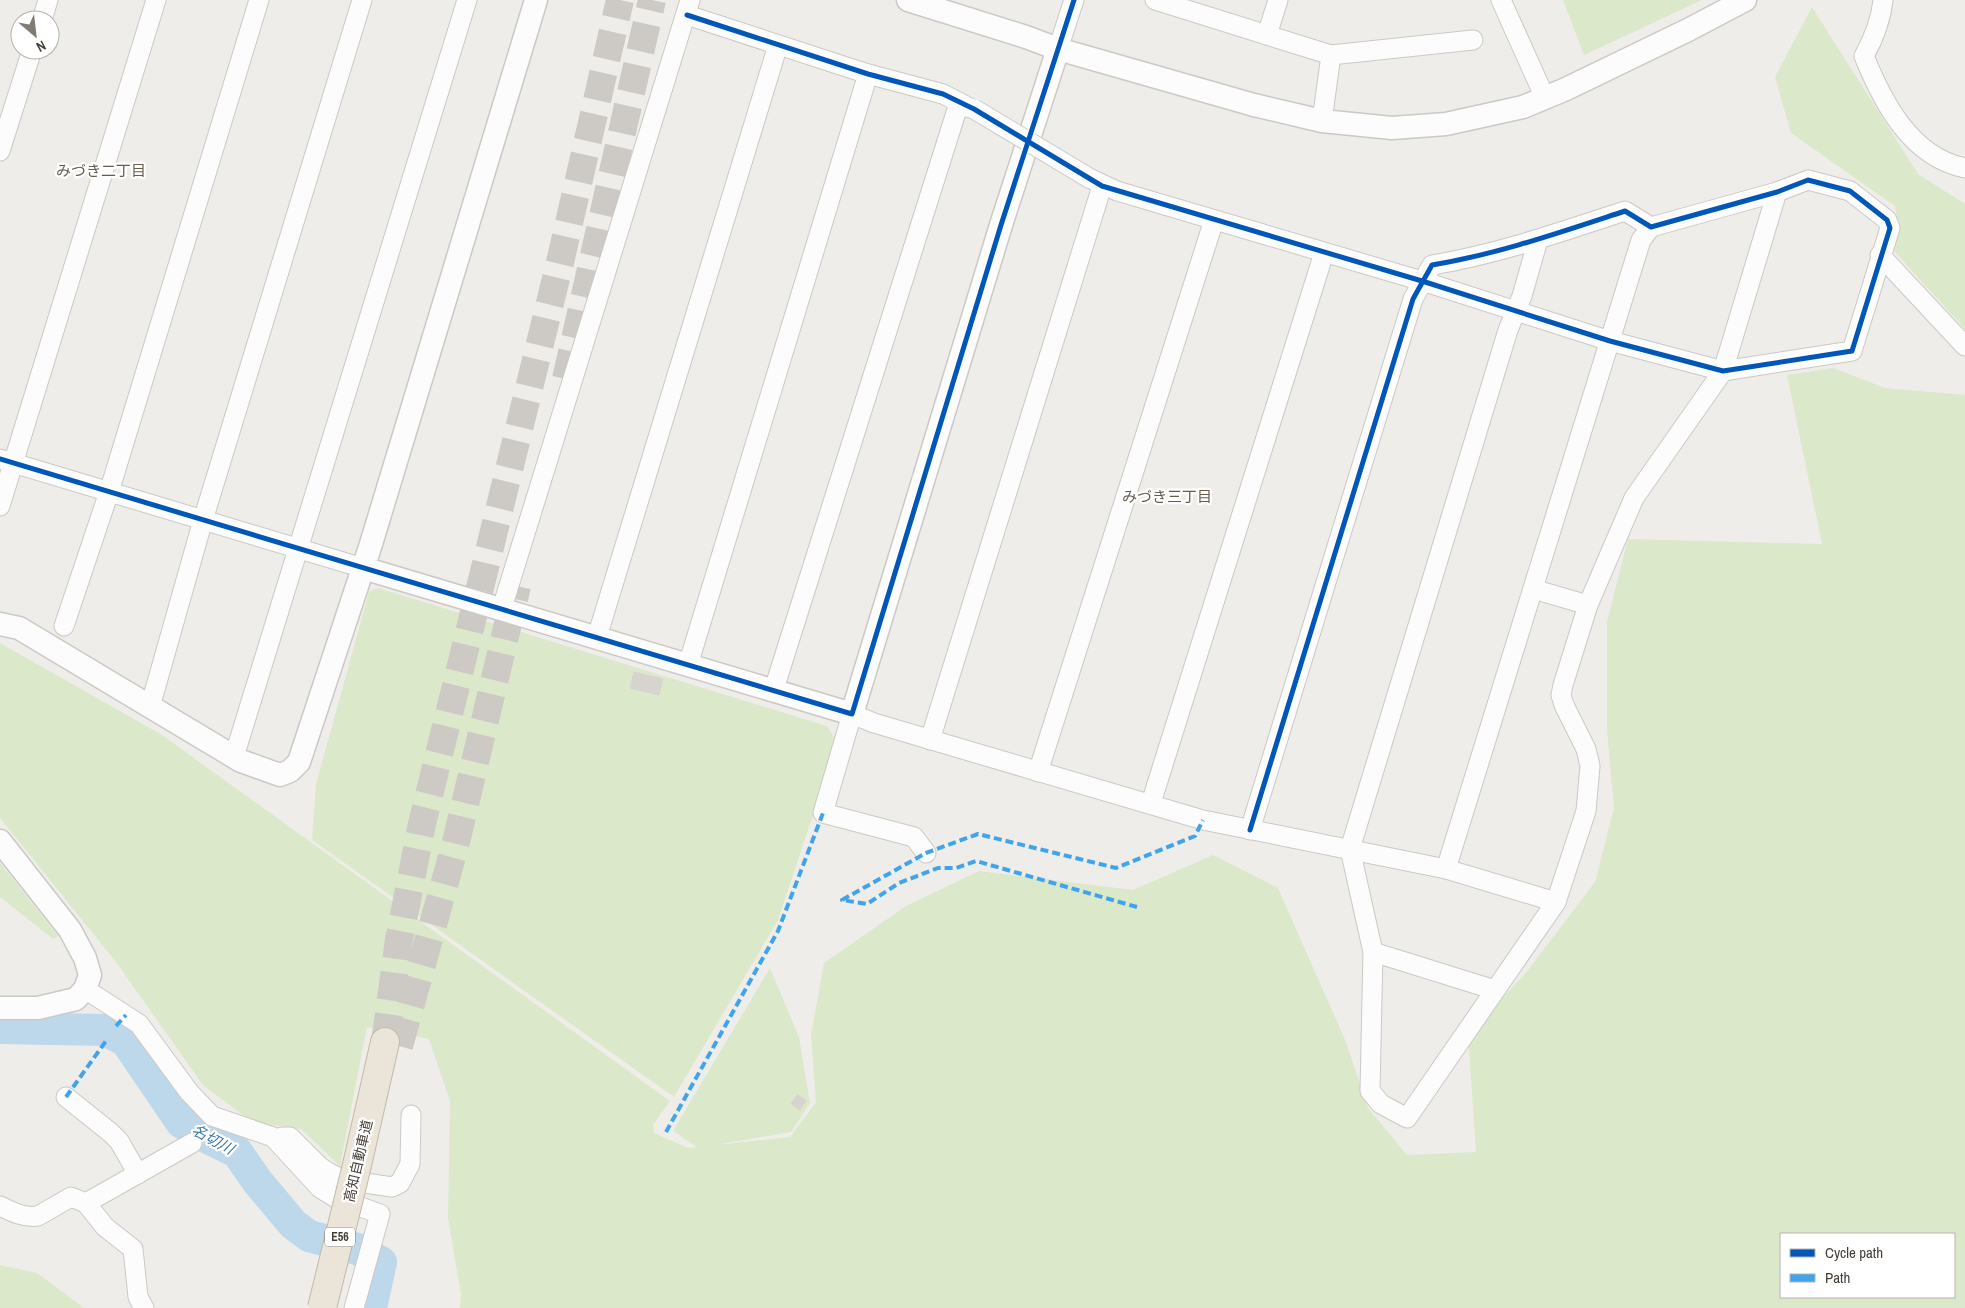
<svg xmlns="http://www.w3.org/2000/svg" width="1965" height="1308" font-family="'Archivo Narrow','Noto Sans JP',sans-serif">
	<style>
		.green { fill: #dce8ca; fill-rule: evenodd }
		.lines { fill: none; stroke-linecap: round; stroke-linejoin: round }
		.river { stroke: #bcd8ea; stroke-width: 32 }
		.building { fill: #d7d4d0; stroke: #d7d4cf }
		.motorway-tunnel { stroke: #cdcac5; stroke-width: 28; stroke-dasharray: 28 14; stroke-linecap: butt }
		.minor-casing { stroke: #cbc9c5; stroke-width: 21 }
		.tertiary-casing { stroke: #cbc9c5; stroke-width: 25 }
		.motorway-casing { stroke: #c5b9a6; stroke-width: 30 }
		.minor { stroke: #fdfcfc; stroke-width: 19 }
		.tertiary { stroke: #fdfcfc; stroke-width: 22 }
		.motorway { stroke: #eae4d9; stroke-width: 28 }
		.minor-bridge-casing { stroke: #cbc9c5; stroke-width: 21; stroke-linecap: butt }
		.motorway-bridge-casing { stroke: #c5b9a6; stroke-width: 30; stroke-linecap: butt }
		.minor-bridge { stroke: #fdfcfc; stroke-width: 19 }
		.motorway-bridge { stroke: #eae4d9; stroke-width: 28 }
		.quiet { stroke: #3fa4eb; stroke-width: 4; stroke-dasharray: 8 4; stroke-linecap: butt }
		.cycleway-casing { stroke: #fff; stroke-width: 8 }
		.cycleway { stroke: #0057b8; stroke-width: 5 }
		.labels { text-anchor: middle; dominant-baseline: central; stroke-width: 4.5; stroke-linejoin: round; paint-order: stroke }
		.shield { fill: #fff; stroke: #7c7872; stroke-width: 1 }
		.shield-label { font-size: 12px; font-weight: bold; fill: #443e36 }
		.street-label { font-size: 14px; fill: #443e36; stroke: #fff }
		.neighbourhood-label { font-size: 15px; fill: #665c4e; stroke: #fff }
		.water-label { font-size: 15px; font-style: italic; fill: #3779a7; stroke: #fff }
	</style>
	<rect width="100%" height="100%" fill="#efede9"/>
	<g class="green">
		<polygon points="1563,0 1702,0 1584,55"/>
		<polygon points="1812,7 1918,174 1965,204 1965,329 1893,250 1899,233 1895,206 1791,133 1775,77"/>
		<path d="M1833,368L1885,388L1965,395V1308H460L461,1295L448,1218L450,1101L429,1039L367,1027L340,1166L301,1129L252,1122L203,1085L116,962L0,818V643L162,735L670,1101L653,1125L654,1133L688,1148L697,1147L673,1131L770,968L799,1037L810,1103L791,1132L715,1145L790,1137L816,1102L811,1035L824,963L906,906L979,871L1133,890L1213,855L1278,888L1346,1042L1368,1108L1407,1155L1476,1152L1468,1034L1525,974L1595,882L1614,808L1607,730V622L1628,539L1822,544L1787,375ZM1781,1234H1954V1297H1781Z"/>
		<polygon points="378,588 827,726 837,743 778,920 674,1097 312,840 316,784 369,592"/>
		<polygon points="0,863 58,936 53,939 0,897"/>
		<polygon points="0,1265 37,1273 84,1308 0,1308"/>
	</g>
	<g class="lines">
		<polyline class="river" points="0,1028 105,1030 126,1041 181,1122 204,1136 237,1152 257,1181 293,1224 309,1236 357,1249 381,1262 371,1308"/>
	</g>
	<g class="building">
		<polygon points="634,672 663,679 659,695 630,688"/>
		<polygon points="797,1095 806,1100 800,1110 791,1104"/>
	</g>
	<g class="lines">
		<g class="motorway-tunnel">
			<polyline points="566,379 652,0"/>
			<polyline points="385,1042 399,940 422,824 561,258 620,0"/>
			<polyline points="399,1046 455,846 517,586"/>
		</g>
		<g class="minor-casing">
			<g id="minor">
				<polyline points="1155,0 1331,55 1322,121"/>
				<polyline points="1501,0 1545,98"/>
				<path d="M1883,0C1881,20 1874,38 1864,56C1883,103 1911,157 1965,168"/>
				<polyline points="687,15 868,74 943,94 970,108"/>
				<polyline points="42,20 48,0"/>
				<polyline points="1267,35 1278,0"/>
				<polyline points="1058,49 1074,0"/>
				<polyline points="1331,55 1473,40"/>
				<polyline points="0,151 32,50"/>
				<path d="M1089,178L1117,191L1422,281L1610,341L1723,371L1852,351L1890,228L1887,220L1850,191L1808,180L1777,192L1651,227L1625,211C1561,232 1498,254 1432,265L1413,299L1250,830"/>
				<polyline points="1538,240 1522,296 1508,330 1350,849 1373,952 1370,1091 1381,1104 1407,1118 1556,902 1586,811 1590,766 1586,749 1564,705 1561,695 1563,685 1588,605 1634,498 1723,371 1777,192"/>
				<polyline points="1880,255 1965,346"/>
				<polyline points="0,459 363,568"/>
				<polyline points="0,506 156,0"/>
				<polyline points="1533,589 1588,605"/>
				<polyline points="502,608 690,0"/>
				<polyline points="64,626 109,492 259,0"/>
				<polyline points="597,637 778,45"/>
				<polyline points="688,665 868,74"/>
				<polyline points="774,689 959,103"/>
				<polyline points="150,707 203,520 362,0"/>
				<polyline points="930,740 1102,186"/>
				<polyline points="234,757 467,0"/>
				<polyline points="1038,772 1214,220"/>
				<polyline points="1151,803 1324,253"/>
				<polyline points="926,853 914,837 823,813 852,714 874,723 1203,820 1446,869 1556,902"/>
				<polyline points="1446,869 1641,240 1651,227"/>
				<polyline points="1373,952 1495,990"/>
				<polyline points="85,989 139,1024 189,1092 212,1116 273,1137 320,1188 336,1198 380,1214 354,1308"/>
				<polyline points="66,1097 111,1133 119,1141 138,1174"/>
				<polyline points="282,1137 290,1137 320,1167 331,1174 345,1180 392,1187 400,1183 410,1164 411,1115"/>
				<polyline points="86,1203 105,1227 133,1249 138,1297 144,1308"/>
				<path d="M0,1206C12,1212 24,1218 38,1216L71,1197L86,1203L192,1143"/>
			</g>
		</g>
		<g class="tertiary-casing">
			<g id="tertiary">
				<polyline points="908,0 1026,37 1058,49 1254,105 1322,121 1392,128 1446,124 1523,107 1566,89 1688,30 1745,0"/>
				<polyline points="363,568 852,714 1001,225 1058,49"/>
				<polyline points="0,624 19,628 241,761 280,775 290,771 299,762 371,544 536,0"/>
				<polyline points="0,841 70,930 85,958 90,975 85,989 76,999 38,1008 0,1008"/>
			</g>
		</g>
		<g class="motorway-casing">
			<polyline id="motorway" points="357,1165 385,1042"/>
		</g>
		<use href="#minor" class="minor"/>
		<use href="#tertiary" class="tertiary"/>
		<use href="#motorway" class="motorway"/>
		<g class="minor-bridge-casing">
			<polyline id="minor-bridge" points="974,109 1089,178"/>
		</g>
		<g class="motorway-bridge-casing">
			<polyline id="motorway-bridge" points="322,1308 357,1165"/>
		</g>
		<use href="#minor-bridge" class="minor-bridge"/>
		<use href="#motorway-bridge" class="motorway-bridge"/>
		<g class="quiet">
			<polyline points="1137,907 976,861 956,868 938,868 899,883 867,904 842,900 926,853 978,834 1116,868 1195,836 1203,820"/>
			<polyline points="116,1026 126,1015"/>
			<polyline points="66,1097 106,1041 109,1041"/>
			<polyline points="666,1132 778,931 823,813"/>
		</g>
		<g class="cycleway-casing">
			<g id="cycleway">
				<path d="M687,15L868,74L943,94L974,109L1102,186L1422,281L1610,341L1723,371L1852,351L1890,228L1887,220L1850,191L1808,180L1777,192L1651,227L1625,211C1561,232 1498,254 1432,265L1413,299L1250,830"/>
				<polyline points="0,459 852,714 1001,225 1074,0"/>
			</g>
		</g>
		<use href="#cycleway" class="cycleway"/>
	</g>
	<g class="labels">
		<rect class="shield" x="325" y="1227.5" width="30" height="19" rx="4"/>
		<g class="shield-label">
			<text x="340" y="1237">E56</text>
		</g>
		<g class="street-label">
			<text transform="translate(358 1161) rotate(-77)">高知自動車道</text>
		</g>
		<g class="neighbourhood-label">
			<text x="101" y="170">みづき二丁目</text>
			<text x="1167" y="496">みづき三丁目</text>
		</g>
		<g class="water-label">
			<text transform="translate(213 1139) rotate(29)">名切川</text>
		</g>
	</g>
	<rect x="1780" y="1233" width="175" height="65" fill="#ffffff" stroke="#b4b2af"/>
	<rect x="1790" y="1249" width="25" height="8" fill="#0057b8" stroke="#b4b2af"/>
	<text x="1825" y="1258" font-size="15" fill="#443e36">Cycle path</text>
	<rect x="1790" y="1274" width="25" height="8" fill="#3fa4eb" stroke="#b4b2af"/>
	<text x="1825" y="1283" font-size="15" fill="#443e36">Path</text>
	<g transform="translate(35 35) rotate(152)"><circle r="24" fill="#ffffff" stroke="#b4b2af"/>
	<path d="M0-4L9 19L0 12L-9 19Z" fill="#807b75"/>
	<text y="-8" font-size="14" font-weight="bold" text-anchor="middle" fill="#443e36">N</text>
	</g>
</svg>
